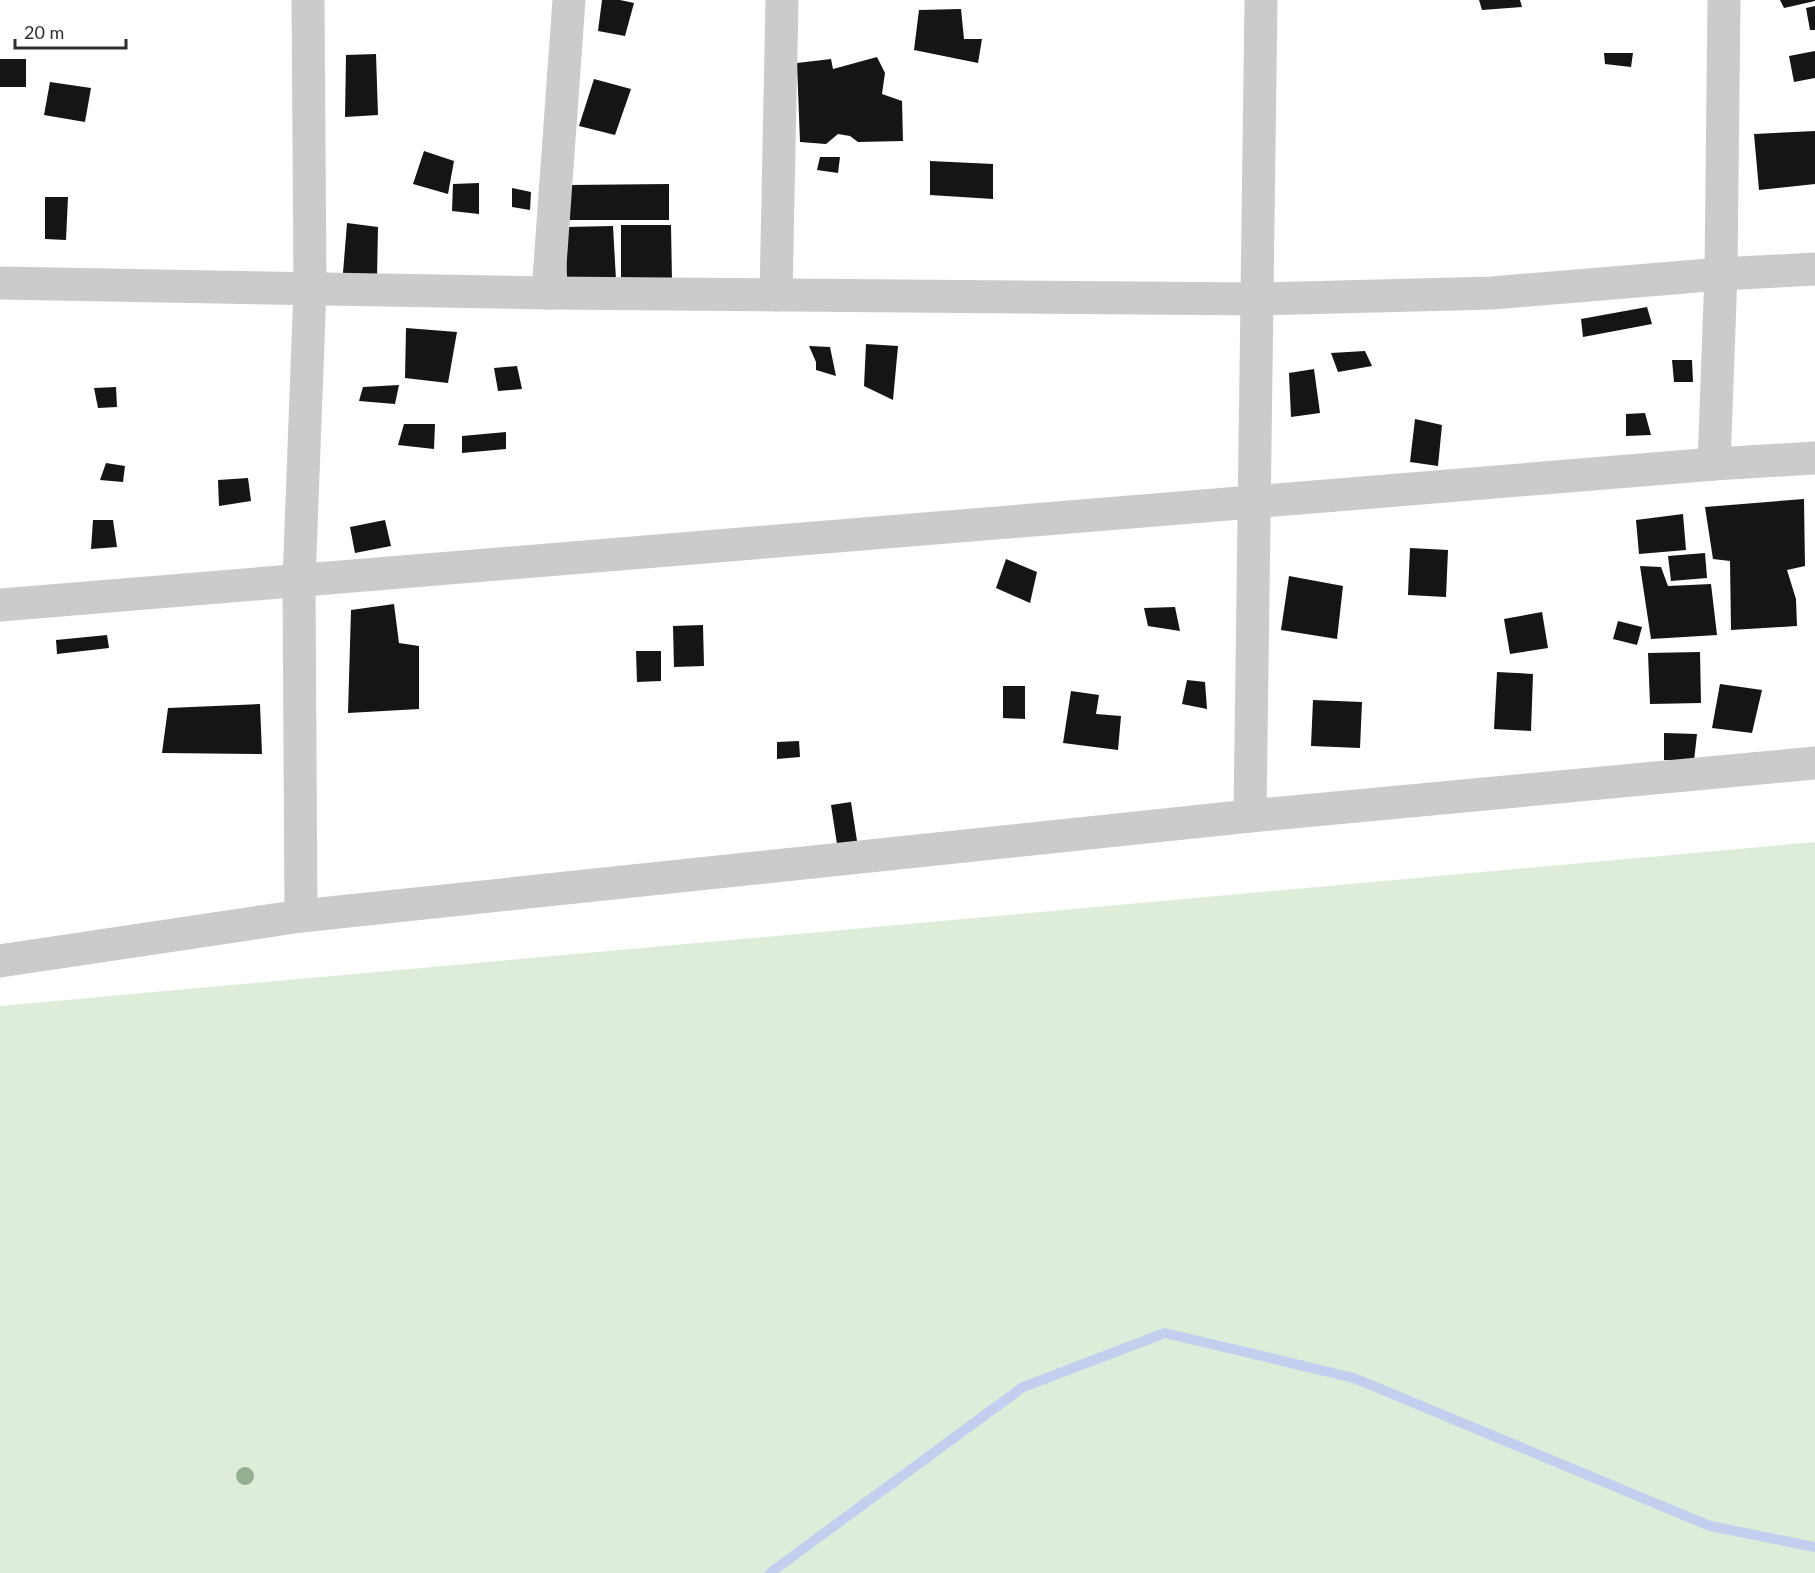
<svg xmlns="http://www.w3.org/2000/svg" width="1815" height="1573" font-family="Lato,sans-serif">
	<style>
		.green { fill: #ddedda }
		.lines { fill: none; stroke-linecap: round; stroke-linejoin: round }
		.stream { stroke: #c4cfef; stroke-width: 10 }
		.building { fill: #151515 }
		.minor { stroke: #cbcbcb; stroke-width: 33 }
		.tree { fill: #95af91 }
	</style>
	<rect width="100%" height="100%" fill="#fff"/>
	<polygon class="green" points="1815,842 1815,1573 0,1573 0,1006"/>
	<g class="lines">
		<polyline class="stream" points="770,1573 1023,1387 1165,1333 1354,1378 1710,1526 1815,1547"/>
	</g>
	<g class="building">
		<polygon points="602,0 620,0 634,3 625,36 598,31"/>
		<polygon points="1479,0 1520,0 1522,7 1482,10"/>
		<polygon points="1780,0 1815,0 1815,1 1784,8"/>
		<polygon points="1815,6 1815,30 1810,30 1806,8"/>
		<polygon points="961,9 964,39 982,39 978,63 914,50 919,10"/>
		<polygon points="1815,51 1815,78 1794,82 1789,56"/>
		<polygon points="1604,53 1633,53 1631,67 1605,64"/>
		<polygon points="376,54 378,115 345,117 346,55"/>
		<polygon points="877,57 885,73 882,94 902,101 903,141 858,142 850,136 838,134 826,144 800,142 797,63 831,59 833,69"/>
		<rect x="0" y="59" width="26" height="28"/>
		<polygon points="594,79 631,89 615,135 579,126"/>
		<polygon points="50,82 91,88 85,122 44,115"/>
		<polygon points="1815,131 1815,184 1759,190 1754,134"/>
		<polygon points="424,151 454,161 448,194 413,184"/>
		<polygon points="820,157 840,157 838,173 817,170"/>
		<polygon points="930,161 993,164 993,199 930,195"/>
		<polygon points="479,183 479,214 452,211 453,184"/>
		<polygon points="669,184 669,220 569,220 569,185"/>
		<polygon points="512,188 531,192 530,210 512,207"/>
		<polygon points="45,197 68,197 66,240 45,239"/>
		<polygon points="347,223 378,227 377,278 343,273"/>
		<polygon points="621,225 671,225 672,281 621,280"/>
		<polygon points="613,226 616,280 567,281 565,227"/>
		<polygon points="1647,307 1652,324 1583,337 1581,319"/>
		<polygon points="406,328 457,332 448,383 405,378"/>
		<polygon points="866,344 898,346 893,400 864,386"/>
		<polygon points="809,346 830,347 836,376 816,370 816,362"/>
		<polygon points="1365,351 1372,366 1338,372 1331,353"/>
		<polygon points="1672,360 1692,360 1693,382 1674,382"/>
		<polygon points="517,366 522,389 498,391 494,368"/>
		<polygon points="1314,369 1320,413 1291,417 1289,373"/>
		<polygon points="399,385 395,404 359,401 363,387"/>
		<polygon points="116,387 117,407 98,408 94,388"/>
		<polygon points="1645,413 1651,435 1626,436 1626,414"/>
		<polygon points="1415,419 1442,425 1438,466 1410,462"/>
		<polygon points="404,424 435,424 434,449 398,445"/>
		<polygon points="506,432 506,449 462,453 462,436"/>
		<polygon points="106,463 125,466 123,482 100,480"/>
		<polygon points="248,478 251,501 219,506 218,480"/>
		<polygon points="1804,499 1805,566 1787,570 1796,599 1797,626 1731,630 1730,561 1713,559 1705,507"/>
		<polygon points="1683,514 1686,550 1639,554 1636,520"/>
		<polygon points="93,520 113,520 117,547 91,549"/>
		<polygon points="385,520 391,546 355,553 350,527"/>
		<polygon points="1410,548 1448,550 1446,597 1408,595"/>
		<polygon points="1705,553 1707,578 1671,581 1668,556"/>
		<polygon points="1006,559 1037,572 1030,603 996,588"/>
		<polygon points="1640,566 1661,567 1668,586 1711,584 1717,635 1651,639"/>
		<polygon points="1289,576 1343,586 1337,639 1281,630"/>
		<polygon points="394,604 399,643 419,646 419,709 348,713 351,610"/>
		<polygon points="1175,607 1180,631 1148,626 1144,608"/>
		<polygon points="1542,612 1548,648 1510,654 1504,619"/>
		<polygon points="1618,621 1642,627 1637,645 1613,639"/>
		<polygon points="703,625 704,666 674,667 673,626"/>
		<polygon points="107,635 109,648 57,654 56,640"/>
		<polygon points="636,651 661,651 661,681 637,682"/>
		<polygon points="1700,652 1701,703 1650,704 1648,653"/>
		<polygon points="1497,672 1533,674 1531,731 1494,729"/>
		<polygon points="1187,680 1205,682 1207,709 1182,704"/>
		<polygon points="1720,684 1762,690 1752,733 1712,728"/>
		<polygon points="1003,686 1025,686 1025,719 1003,718"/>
		<polygon points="1071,691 1099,695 1096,714 1121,716 1118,750 1063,743"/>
		<polygon points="1313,700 1362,702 1360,748 1311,746"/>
		<polygon points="260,704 262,754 162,753 168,708"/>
		<polygon points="1664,733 1697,734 1694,761 1664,760"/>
		<polygon points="799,741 800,757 777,759 777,742"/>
		<polygon points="851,802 857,841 837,844 831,805"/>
	</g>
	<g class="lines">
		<g class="minor">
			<polyline points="0,283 548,293 1258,299 1492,293 1721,274 1815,269"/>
			<polyline points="548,293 569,0"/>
			<polyline points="776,295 782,0"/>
			<polyline points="1714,464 1721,274 1724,0"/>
			<polyline points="0,605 1714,464 1815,458"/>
			<polyline points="1250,816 1261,0"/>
			<polyline points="301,916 299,581 310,289 308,0"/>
			<polyline points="0,961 301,916 1250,816 1815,763"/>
		</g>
	</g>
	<circle class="tree" cx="245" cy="1476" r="9"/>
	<path d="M15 39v9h111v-9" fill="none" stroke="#2e2e2e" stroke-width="3"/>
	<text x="24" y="39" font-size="18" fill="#2e2e2e" stroke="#ffffff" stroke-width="4.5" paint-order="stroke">20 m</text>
</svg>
